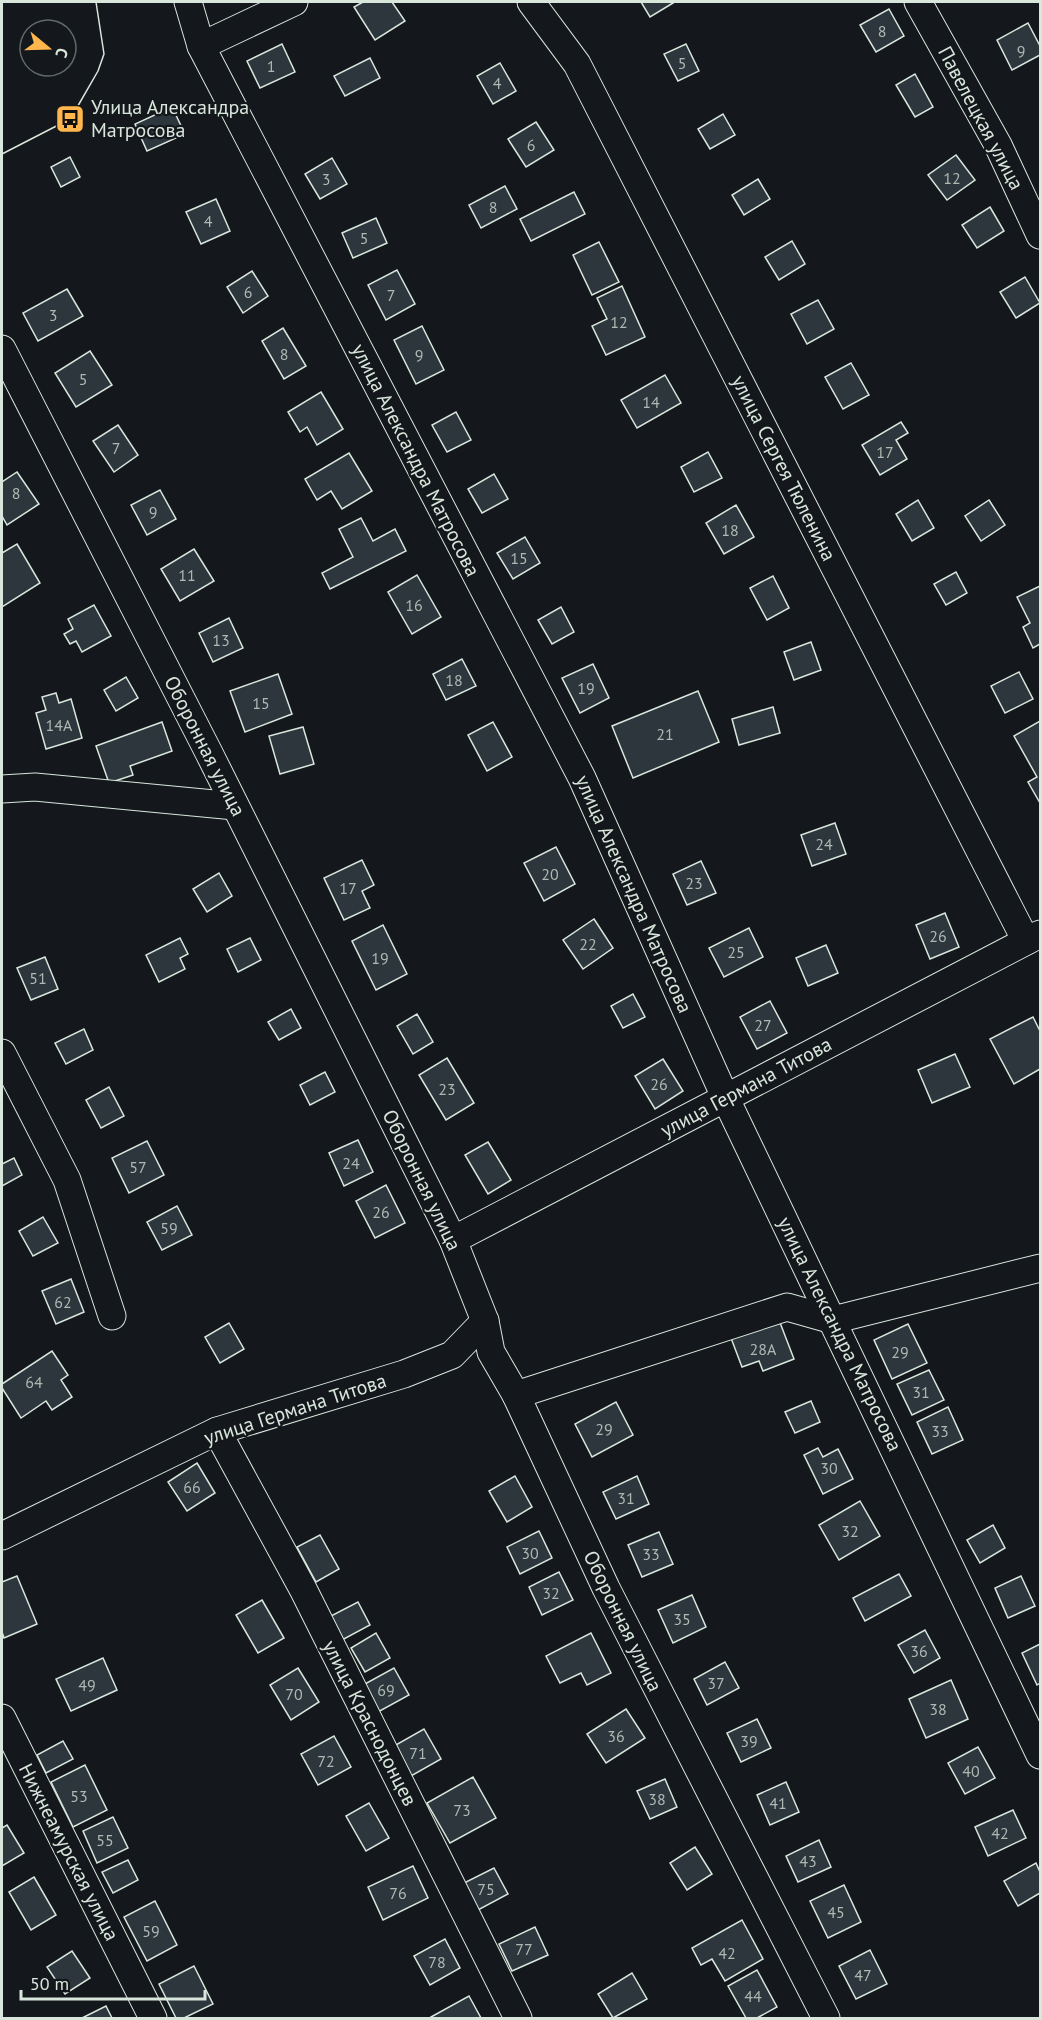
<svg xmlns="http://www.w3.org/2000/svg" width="1042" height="2020" font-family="'PT Sans',sans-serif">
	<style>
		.building { fill: #2c363c; stroke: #d8e6dc; stroke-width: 1.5 }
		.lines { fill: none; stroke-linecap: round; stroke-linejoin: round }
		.minor-casing { stroke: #d8e6dc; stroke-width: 29 }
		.minor { stroke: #14181c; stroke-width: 27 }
		.tram { stroke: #d8e6dc; stroke-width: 1.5 }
		.labels { text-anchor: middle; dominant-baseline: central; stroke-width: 4.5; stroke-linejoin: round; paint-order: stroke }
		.number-label { font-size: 16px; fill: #adbab4 }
		.poi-label { font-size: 20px; fill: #d8e6dc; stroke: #14181c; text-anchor: start }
		.street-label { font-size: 20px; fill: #d8e6dc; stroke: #14181c }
	</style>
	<rect width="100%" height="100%" fill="#14181c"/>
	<g class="building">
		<polygon points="363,2 392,2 405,21 375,40 354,7"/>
		<polygon points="641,2 672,2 673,3 650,17"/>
		<polygon points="889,9 904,36 876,52 860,25"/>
		<polygon points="1028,23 1040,46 1040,55 1012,70 997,40"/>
		<polygon points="282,44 295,72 260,88 247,61"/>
		<polygon points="686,44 699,71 678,81 664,54"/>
		<polygon points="370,58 380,78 345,96 334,76"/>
		<polygon points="500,63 516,91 493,104 477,76"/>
		<polygon points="915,74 933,107 915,117 896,85"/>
		<polygon points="172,107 185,134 147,151 135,124"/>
		<polygon points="723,114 735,135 710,149 698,129"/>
		<polygon points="536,122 554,150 526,167 508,139"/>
		<polygon points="956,155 975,180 947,200 928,175"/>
		<polygon points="70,157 80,177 61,187 51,167"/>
		<polygon points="332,158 347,184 320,199 305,174"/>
		<polygon points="758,179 770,199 744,215 732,195"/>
		<polygon points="505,186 517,209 481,228 469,205"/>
		<polygon points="574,192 585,214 531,241 520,219"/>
		<polygon points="216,199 230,231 201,244 186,212"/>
		<polygon points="990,207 1004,231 977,248 962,225"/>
		<polygon points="376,218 387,243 353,258 342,233"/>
		<polygon points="792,241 805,264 779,280 765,257"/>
		<polygon points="599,242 619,282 592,295 573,255"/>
		<polygon points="397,270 415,304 386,320 368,285"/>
		<polygon points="252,271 268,296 243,313 227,287"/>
		<polygon points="1025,277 1040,303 1016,318 1000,292"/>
		<polygon points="622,286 645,337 606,355 592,326 607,319 597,298"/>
		<polygon points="67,289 83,316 38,341 23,313"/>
		<polygon points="818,300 834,329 807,344 791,314"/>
		<polygon points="422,326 444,370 416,384 394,340"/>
		<polygon points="283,328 306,366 284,379 262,341"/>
		<polygon points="90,351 112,385 76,407 55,373"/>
		<polygon points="851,363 869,395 843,409 825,377"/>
		<polygon points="665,375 681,403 637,428 621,400"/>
		<polygon points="321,392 343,429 317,445 307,427 300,432 288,412"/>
		<polygon points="456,412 471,440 447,452 432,425"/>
		<polygon points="901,422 908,433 896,440 907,459 880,475 862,445"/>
		<polygon points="118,425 138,455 114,472 93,441"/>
		<polygon points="708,452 722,478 694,492 681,467"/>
		<polygon points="349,453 372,491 342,509 331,491 317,500 305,479"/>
		<polygon points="17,472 39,504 7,525 2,516 2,482"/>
		<polygon points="494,474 508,499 482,513 468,489"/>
		<polygon points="160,490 176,519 147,535 131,505"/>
		<polygon points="918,500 934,528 912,541 896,514"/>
		<polygon points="989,500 1005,525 981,541 965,516"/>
		<polygon points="736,505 754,537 724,554 706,523"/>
		<polygon points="361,518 373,541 395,529 406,551 330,589 322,573 353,557 339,529"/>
		<polygon points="525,537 540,563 513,579 497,553"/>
		<polygon points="17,544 40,583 2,607 2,553"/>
		<polygon points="194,549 214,581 180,601 161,569"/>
		<polygon points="956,572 967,593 946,605 934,584"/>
		<polygon points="417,575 441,617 412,634 388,592"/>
		<polygon points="773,576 789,608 767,620 750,588"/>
		<polygon points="1040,586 1040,644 1033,648 1023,627 1030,623 1017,597"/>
		<polygon points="94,605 111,636 82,652 76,641 70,644 64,634 73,629 68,619"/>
		<polygon points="561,607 574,632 552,644 538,620"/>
		<polygon points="229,618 243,648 213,662 199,633"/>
		<polygon points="811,642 821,670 794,680 784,652"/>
		<polygon points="462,659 476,686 446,700 433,674"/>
		<polygon points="593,664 609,698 580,713 562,678"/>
		<polygon points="1019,672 1033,699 1005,713 991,686"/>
		<polygon points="278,674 292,714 245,732 230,691"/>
		<polygon points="126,677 138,698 116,711 104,690"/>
		<polygon points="698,691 719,742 633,778 612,726"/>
		<polygon points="56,693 59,703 71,699 82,738 46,749 36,713 46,710 42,697"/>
		<polygon points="773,707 780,733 739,745 732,719"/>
		<polygon points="1040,721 1040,803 1028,782 1037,777 1014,736"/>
		<polygon points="162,722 172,751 130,766 133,775 109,783 96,746"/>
		<polygon points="493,722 512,757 487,771 468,735"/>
		<polygon points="303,727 314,764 280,774 269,736"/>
		<polygon points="835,823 846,854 812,866 801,835"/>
		<polygon points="556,847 575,884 544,901 524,863"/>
		<polygon points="362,860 374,885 362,891 370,908 344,920 324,878"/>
		<polygon points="701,861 716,893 687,905 673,874"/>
		<polygon points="219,873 232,896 207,912 193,889"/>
		<polygon points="945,913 959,947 930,959 916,925"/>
		<polygon points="594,919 613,948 583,969 563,940"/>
		<polygon points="383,925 407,974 376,990 352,941"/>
		<polygon points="749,928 763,957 724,977 709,948"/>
		<polygon points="180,938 188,954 180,958 185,969 159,982 146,955"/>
		<polygon points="250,938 261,960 238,972 227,949"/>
		<polygon points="826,945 838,973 808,986 796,958"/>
		<polygon points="45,957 58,989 31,1000 17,968"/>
		<polygon points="633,994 645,1017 623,1028 611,1006"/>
		<polygon points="770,1001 787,1033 757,1049 740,1017"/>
		<polygon points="291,1009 301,1028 279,1040 268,1022"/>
		<polygon points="417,1014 433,1042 413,1054 397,1026"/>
		<polygon points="1033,1017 1040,1031 1040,1069 1014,1084 990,1039"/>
		<polygon points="84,1029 93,1050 66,1064 55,1043"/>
		<polygon points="955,1054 970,1087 932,1103 918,1070"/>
		<polygon points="447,1058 474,1103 446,1120 419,1075"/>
		<polygon points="663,1059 683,1091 655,1109 635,1076"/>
		<polygon points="325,1072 335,1092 310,1105 300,1085"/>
		<polygon points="109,1087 124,1116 101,1128 86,1100"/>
		<polygon points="358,1140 373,1172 344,1186 329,1153"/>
		<polygon points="147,1141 164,1175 129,1193 112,1158"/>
		<polygon points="488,1142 511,1180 488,1194 465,1155"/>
		<polygon points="14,1158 22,1175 2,1186 2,1164"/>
		<polygon points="386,1185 405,1223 375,1238 356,1201"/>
		<polygon points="177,1206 192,1235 162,1250 147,1222"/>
		<polygon points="43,1217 58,1243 33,1256 19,1231"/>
		<polygon points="71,1279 84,1312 56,1324 42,1291"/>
		<polygon points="779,1320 794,1359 763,1371 759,1361 742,1367 731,1338"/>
		<polygon points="229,1323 244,1349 220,1363 205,1337"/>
		<polygon points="908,1324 927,1363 892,1379 874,1340"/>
		<polygon points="52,1351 68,1375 61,1380 72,1397 52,1410 46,1401 21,1418 2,1388 2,1384"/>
		<polygon points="929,1370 944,1400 912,1415 897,1384"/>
		<polygon points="811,1401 820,1422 795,1433 785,1412"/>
		<polygon points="616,1402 633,1435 592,1457 575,1424"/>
		<polygon points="948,1407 963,1440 932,1454 917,1422"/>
		<polygon points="818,1448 823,1457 838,1449 853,1479 823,1494 804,1455"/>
		<polygon points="197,1463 215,1493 187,1511 168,1482"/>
		<polygon points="515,1476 532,1507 507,1522 489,1491"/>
		<polygon points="637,1476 649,1504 616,1519 603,1492"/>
		<polygon points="860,1501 880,1536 839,1560 819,1525"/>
		<polygon points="993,1525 1005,1548 980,1563 967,1540"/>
		<polygon points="539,1531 552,1558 520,1574 507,1547"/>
		<polygon points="659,1532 673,1564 642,1577 628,1545"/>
		<polygon points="320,1535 339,1569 316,1582 297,1547"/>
		<polygon points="559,1572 573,1600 542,1615 529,1587"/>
		<polygon points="899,1574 911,1596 865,1621 853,1598"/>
		<polygon points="17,1576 37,1624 4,1638 2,1632 2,1582"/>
		<polygon points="1021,1576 1035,1606 1008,1618 995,1588"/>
		<polygon points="692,1595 706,1627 673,1643 658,1610"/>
		<polygon points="262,1600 284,1638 258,1653 236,1615"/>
		<polygon points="358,1602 370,1625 342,1640 329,1617"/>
		<polygon points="925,1630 940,1658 914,1673 898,1645"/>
		<polygon points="376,1633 390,1658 365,1672 351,1648"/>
		<polygon points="591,1633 611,1673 587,1685 581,1673 560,1683 546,1656"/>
		<polygon points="1040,1644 1040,1683 1037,1685 1022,1653"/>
		<polygon points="103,1658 117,1690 71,1711 56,1679"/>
		<polygon points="725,1662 739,1688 707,1705 694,1679"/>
		<polygon points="298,1668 319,1702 291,1720 270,1685"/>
		<polygon points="394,1668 409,1695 378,1712 363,1685"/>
		<polygon points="951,1680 968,1719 926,1738 909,1699"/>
		<polygon points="626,1709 645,1738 606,1763 587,1734"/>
		<polygon points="757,1719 771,1748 741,1762 727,1733"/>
		<polygon points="424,1729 441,1759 411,1776 394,1746"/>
		<polygon points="334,1736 351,1767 318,1785 301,1754"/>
		<polygon points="63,1741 73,1759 46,1773 37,1755"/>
		<polygon points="978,1747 995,1778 965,1794 948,1763"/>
		<polygon points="85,1765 107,1810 73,1827 51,1782"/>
		<polygon points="473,1777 496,1818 450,1843 427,1803"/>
		<polygon points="665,1779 677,1807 650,1819 637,1791"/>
		<polygon points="786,1782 799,1812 770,1825 757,1795"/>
		<polygon points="369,1803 389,1838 366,1851 346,1816"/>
		<polygon points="1013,1810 1026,1838 988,1856 975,1827"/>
		<polygon points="113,1817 128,1848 97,1863 83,1831"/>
		<polygon points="7,1825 24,1853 2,1866 2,1828"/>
		<polygon points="819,1840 831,1867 798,1882 786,1856"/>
		<polygon points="695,1847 712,1874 687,1890 670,1863"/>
		<polygon points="128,1860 138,1880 113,1893 102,1872"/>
		<polygon points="1036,1863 1040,1872 1040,1893 1018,1906 1004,1881"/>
		<polygon points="413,1866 428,1898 383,1920 368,1887"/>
		<polygon points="494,1868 508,1894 478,1910 464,1883"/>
		<polygon points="34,1877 56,1915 31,1930 9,1892"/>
		<polygon points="844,1885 861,1922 828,1938 810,1901"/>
		<polygon points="155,1901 177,1945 147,1961 124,1917"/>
		<polygon points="742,1920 763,1959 725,1981 712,1959 701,1965 692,1948"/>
		<polygon points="535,1927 548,1955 512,1971 499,1944"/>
		<polygon points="445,1939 460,1968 430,1985 414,1956"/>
		<polygon points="870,1950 887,1984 856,1999 839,1966"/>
		<polygon points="72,1951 90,1978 65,1994 47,1967"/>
		<polygon points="194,1966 213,2004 184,2018 176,2018 159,1984"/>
		<polygon points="757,1970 777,2007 757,2018 746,2018 728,1986"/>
		<polygon points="632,1973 647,1999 613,2018 598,1994"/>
		<polygon points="469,1996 481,2018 432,2018 431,2017"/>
		<polygon points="106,2006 112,2018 82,2018"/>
	</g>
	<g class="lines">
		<g class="minor-casing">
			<g id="minor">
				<polyline points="188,2 201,46 582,778 725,1097 1040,1755"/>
				<polyline points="531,2 577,64 1026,941"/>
				<polyline points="918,2 998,145 1040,235"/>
				<polyline points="201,46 294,2"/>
				<polyline points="2,349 209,753 453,1240 485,1321 491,1352 516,1395 606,1588 826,2018"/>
				<polyline points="2,789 35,787 235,806"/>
				<polyline points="2,1053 67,1180 112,1316"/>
				<polyline points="453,1240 1040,934"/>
				<polyline points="516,1395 787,1307 833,1320 1040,1268"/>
				<polyline points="217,1431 303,1589 518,2018"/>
				<polyline points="2,1536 217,1431 404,1374 452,1355 485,1321"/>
				<polyline points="2,1718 153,2018"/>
			</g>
		</g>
		<use href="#minor" class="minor"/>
		<polyline class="tram" points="2,154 70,119 79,104 98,71 104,54 96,2"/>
	</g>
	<defs>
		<g id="bus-square" transform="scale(1.5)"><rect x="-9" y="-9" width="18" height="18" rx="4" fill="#ffb74d" stroke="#14181c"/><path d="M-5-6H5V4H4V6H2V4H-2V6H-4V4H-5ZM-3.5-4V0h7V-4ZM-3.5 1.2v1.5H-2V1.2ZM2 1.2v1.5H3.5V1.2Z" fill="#111"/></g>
	</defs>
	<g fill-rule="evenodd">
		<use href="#bus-square" x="70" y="119"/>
	</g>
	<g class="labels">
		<g class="number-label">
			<text x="882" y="31">8</text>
			<text x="1021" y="51">9</text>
			<text x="682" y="63">5</text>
			<text x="271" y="66">1</text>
			<text x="497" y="83">4</text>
			<text x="531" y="145">6</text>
			<text x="952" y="178">12</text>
			<text x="326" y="179">3</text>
			<text x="493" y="207">8</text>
			<text x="208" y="221">4</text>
			<text x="364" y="238">5</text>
			<text x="248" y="292">6</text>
			<text x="391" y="295">7</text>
			<text x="53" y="315">3</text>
			<text x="619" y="322">12</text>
			<text x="284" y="354">8</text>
			<text x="419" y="355">9</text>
			<text x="83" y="379">5</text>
			<text x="651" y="402">14</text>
			<text x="116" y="448">7</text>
			<text x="885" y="452">17</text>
			<text x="16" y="493">8</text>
			<text x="153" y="512">9</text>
			<text x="730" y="530">18</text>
			<text x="519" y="558">15</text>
			<text x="187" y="575">11</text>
			<text x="414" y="605">16</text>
			<text x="221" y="640">13</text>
			<text x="454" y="680">18</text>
			<text x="586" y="688">19</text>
			<text x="261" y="703">15</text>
			<text x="59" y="725">14А</text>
			<text x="665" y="734">21</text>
			<text x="824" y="844">24</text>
			<text x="550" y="874">20</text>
			<text x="694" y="883">23</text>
			<text x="348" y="888">17</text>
			<text x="938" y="936">26</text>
			<text x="588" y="944">22</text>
			<text x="736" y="952">25</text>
			<text x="380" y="958">19</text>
			<text x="38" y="978">51</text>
			<text x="763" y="1025">27</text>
			<text x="659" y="1084">26</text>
			<text x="447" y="1089">23</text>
			<text x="351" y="1163">24</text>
			<text x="138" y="1167">57</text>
			<text x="381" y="1212">26</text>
			<text x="169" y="1228">59</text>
			<text x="63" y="1302">62</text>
			<text x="763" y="1349">28А</text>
			<text x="900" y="1352">29</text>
			<text x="34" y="1382">64</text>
			<text x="921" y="1392">31</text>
			<text x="604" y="1429">29</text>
			<text x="940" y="1431">33</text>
			<text x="829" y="1468">30</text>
			<text x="192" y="1487">66</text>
			<text x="626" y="1498">31</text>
			<text x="850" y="1531">32</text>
			<text x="530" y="1553">30</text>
			<text x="651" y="1554">33</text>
			<text x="551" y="1593">32</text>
			<text x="682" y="1619">35</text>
			<text x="919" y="1651">36</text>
			<text x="716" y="1683">37</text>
			<text x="87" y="1685">49</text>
			<text x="386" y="1690">69</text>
			<text x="294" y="1694">70</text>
			<text x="938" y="1709">38</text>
			<text x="616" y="1736">36</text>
			<text x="749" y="1741">39</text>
			<text x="418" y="1753">71</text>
			<text x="326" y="1761">72</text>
			<text x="971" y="1771">40</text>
			<text x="79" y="1796">53</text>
			<text x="657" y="1799">38</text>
			<text x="778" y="1803">41</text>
			<text x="462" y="1810">73</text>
			<text x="1000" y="1833">42</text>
			<text x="105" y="1840">55</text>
			<text x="808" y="1861">43</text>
			<text x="486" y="1889">75</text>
			<text x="398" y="1893">76</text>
			<text x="836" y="1912">45</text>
			<text x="151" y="1931">59</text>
			<text x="524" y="1949">77</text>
			<text x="727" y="1953">42</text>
			<text x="437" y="1962">78</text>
			<text x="863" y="1975">47</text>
			<text x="753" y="1996">44</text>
		</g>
		<g class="poi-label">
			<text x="91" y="107">Улица Александра<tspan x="91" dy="23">Матросова</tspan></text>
		</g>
		<g class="street-label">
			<text transform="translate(981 118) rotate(62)">Павелецкая улица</text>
			<text transform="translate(416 460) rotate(63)">улица Александра Матросова</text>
			<text transform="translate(784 468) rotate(63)">улица Сергея Тюленина</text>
			<text transform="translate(205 746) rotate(63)">Оборонная улица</text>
			<text transform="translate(634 894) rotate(66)">улица Александра Матросова</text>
			<text transform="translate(746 1087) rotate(-28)">улица Германа Титова</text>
			<text transform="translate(422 1180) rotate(64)">Оборонная улица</text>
			<text transform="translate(840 1334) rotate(64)">улица Александра Матросова</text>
			<text transform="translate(295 1409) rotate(-18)">улица Германа Титова</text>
			<text transform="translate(623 1621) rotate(64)">Оборонная улица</text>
			<text transform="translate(370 1723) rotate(63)">улица Краснодонцев</text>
			<text transform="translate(69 1852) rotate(63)">Нижнеамурская улица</text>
		</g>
	</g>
	<rect width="1042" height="2020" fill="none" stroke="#d8e6dc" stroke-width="6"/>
	<g transform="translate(48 48) rotate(109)"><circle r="28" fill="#14181c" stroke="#626a69" stroke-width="1.5"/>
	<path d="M0-4.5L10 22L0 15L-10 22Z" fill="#ffb74d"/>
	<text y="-9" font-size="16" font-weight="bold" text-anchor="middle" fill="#d8e6dc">С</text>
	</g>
	<path d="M21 1990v9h184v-9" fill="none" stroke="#d8e6dc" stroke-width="3"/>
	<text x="30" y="1990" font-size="18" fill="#d8e6dc" stroke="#14181c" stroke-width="4.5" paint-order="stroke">50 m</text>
</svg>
